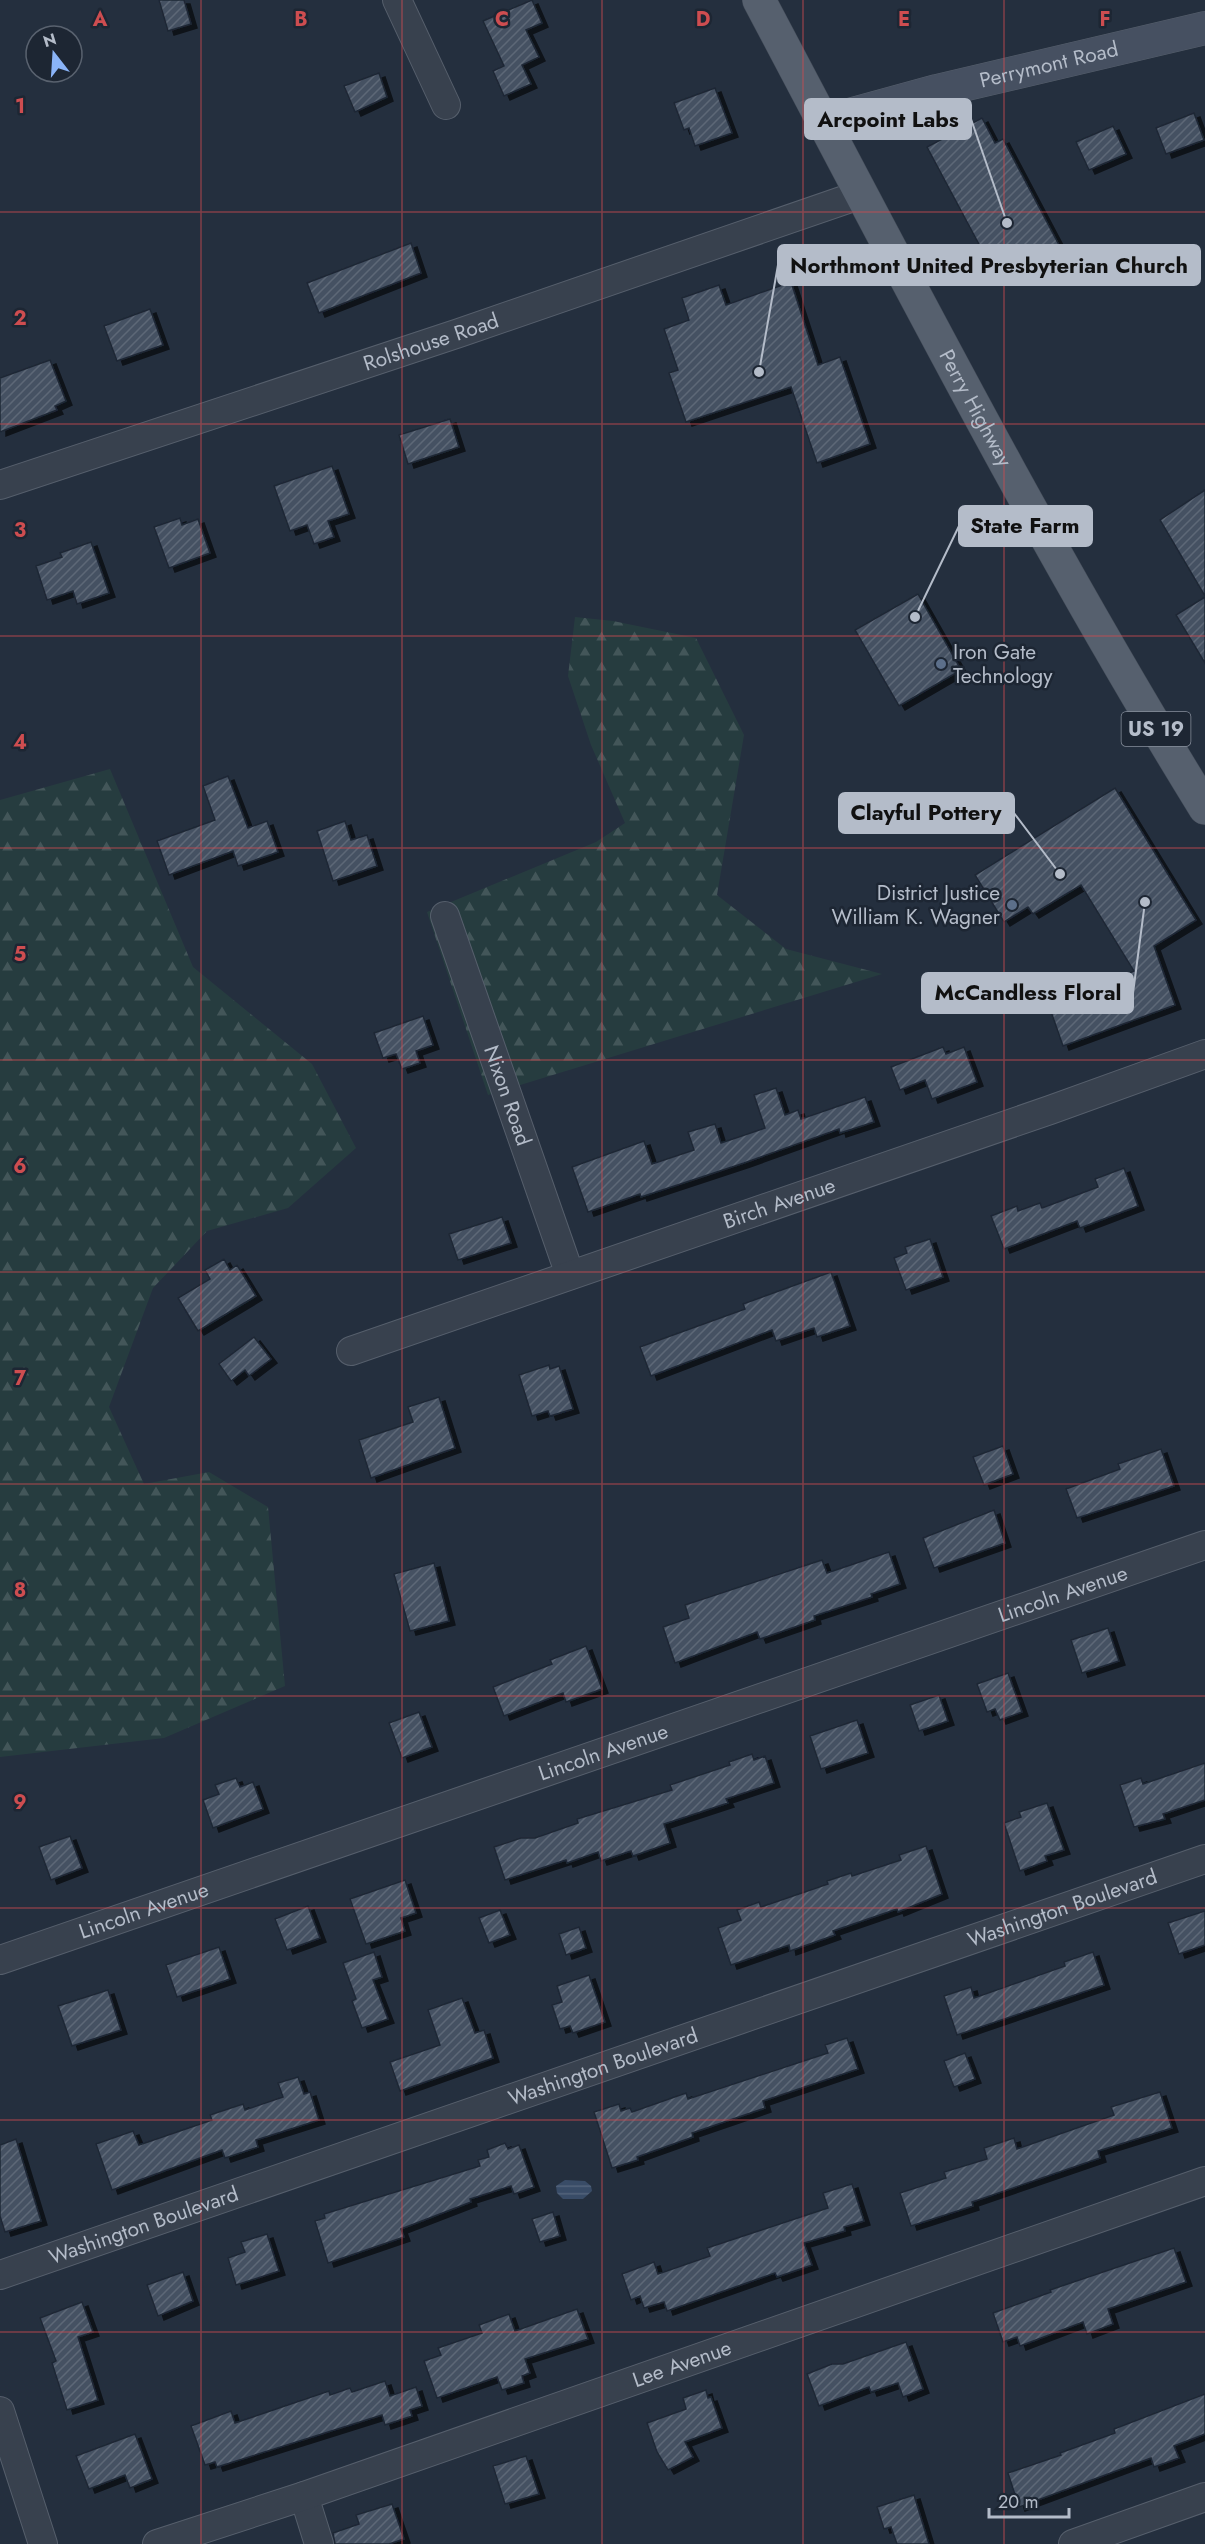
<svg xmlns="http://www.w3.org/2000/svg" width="1205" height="2544" font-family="Jost,sans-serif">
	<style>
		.forest { fill: url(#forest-firs) }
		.water { fill: url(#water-rules) }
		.building { fill: url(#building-hatch); stroke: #1f2835; stroke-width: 1.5; filter: url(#shadow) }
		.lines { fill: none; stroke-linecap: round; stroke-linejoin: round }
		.street-casing { stroke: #565f6c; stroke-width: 30 }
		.secondary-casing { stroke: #565f6c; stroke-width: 34 }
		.primary-casing { stroke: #414a57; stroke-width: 34 }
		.street { stroke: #38414e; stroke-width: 28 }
		.secondary { stroke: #465061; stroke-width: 33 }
		.primary { stroke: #56606e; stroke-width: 33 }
		.grid { fill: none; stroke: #ce4d50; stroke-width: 1.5; stroke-opacity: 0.55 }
		.service-dot { fill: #5c6f8a; stroke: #1d2633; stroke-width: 2 }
		.labels { text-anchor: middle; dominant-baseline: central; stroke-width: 5; stroke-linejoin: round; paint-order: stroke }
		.shield { fill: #1d2633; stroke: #878f9c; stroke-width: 1.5 }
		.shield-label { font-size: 20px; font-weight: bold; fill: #b4bcc9 }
		.street-label { font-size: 21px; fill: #b4bcc9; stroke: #1d2633 }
		.poi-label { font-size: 21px; fill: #b4bcc9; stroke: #1d2633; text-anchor: start }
		.grid-label { font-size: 20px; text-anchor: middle; font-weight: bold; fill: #ce4d50; stroke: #1d2633; stroke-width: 5; stroke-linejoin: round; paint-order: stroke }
		.leader { fill: none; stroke: #b4bcc9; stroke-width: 2 }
		.callout-dot { fill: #b4bcc9; stroke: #1d2633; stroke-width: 2 }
		.callout { fill: #b4bcc9; stroke: #b4bcc9; stroke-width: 2 }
		.callout-label { font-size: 22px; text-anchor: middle; font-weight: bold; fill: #111 }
	</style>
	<defs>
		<pattern id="forest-firs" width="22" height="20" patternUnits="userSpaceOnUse" patternTransform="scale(1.5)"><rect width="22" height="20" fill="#263c3f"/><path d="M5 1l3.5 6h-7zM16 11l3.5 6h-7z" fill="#435659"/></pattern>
		<pattern id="water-rules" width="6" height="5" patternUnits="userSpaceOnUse" patternTransform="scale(1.5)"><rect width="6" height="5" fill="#394c67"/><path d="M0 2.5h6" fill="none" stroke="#53647b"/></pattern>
		<pattern id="building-hatch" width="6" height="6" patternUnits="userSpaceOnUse" patternTransform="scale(1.5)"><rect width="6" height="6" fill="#455162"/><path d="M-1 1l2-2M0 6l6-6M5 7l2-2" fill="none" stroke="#5d6877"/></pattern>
		<filter id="shadow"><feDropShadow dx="6" dy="4" stdDeviation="0" flood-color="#0009"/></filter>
	</defs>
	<rect width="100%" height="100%" fill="#242f3e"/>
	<g class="forest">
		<polygon points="575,617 613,621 696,638 744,735 717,895 786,949 882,974 488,1095 427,912 596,842 625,823 591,745 568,676"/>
		<polygon points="110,769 193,967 312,1064 356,1148 288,1208 207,1231 153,1288 109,1407 144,1484 209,1472 268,1507 285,1686 164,1738 0,1757 0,800"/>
	</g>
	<polygon class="water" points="565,2180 585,2181 591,2186 592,2191 583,2199 563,2199 557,2193 556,2186"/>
	<g class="building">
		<polygon points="159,0 184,0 191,24 168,31"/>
		<polygon points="532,0 542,23 526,30 539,57 522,65 531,84 504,96 493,71 504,66 483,21"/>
		<polygon points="379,73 387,97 355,112 344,86"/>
		<polygon points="715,88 732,133 695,146 689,128 684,130 674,103"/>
		<polygon points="1194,113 1204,140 1166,154 1156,128"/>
		<polygon points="982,118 995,143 1003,139 1059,245 997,278 927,147"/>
		<polygon points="1113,126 1126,154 1089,170 1076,142"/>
		<polygon points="411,243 421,273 319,313 307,283"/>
		<polygon points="791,282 818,365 840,357 870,444 817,463 791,387 686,422 669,373 678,370 664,329 689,320 682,298 719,285 726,305"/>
		<polygon points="150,309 163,345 117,361 104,326"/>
		<polygon points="50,360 66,401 55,406 57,410 0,432 0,378"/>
		<polygon points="450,419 459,447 408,464 399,435"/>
		<polygon points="332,466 349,514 328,521 334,537 314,544 307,525 290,531 274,486"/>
		<polygon points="1205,490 1205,596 1160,520"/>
		<polygon points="180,518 182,525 198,519 210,553 169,568 154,527"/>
		<polygon points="91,542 109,593 77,604 73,591 47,600 36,566 62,557 60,553"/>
		<polygon points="918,594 961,670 899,706 855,630"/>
		<polygon points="1205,597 1205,663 1176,615"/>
		<polygon points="228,776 248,828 267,821 278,852 238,866 233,851 169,875 157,841 215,820 203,786"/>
		<polygon points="1115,788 1196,920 1154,946 1175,1005 1063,1046 1048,1003 1134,971 1081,885 1033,914 1028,907 1004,922 975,875"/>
		<polygon points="345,821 351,840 367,835 377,866 333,881 317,831"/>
		<polygon points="423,1016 433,1045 416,1051 420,1063 402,1069 396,1054 383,1058 374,1033"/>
		<polygon points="943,1047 946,1054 964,1047 977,1082 932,1099 925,1080 900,1090 891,1067"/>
		<polygon points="776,1088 785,1115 798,1110 801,1119 865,1097 874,1122 840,1133 839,1129 744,1163 641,1197 640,1194 588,1212 572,1167 644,1141 652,1164 694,1150 688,1132 715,1124 721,1143 765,1128 754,1095"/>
		<polygon points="1124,1168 1138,1206 1080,1228 1077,1221 1004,1249 991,1216 1017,1206 1018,1211 1040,1203 1042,1208 1098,1187 1095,1179"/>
		<polygon points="502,1217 511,1243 458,1260 449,1234"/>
		<polygon points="930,1239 943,1277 906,1290 894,1258 907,1253 905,1247"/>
		<polygon points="224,1259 230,1270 237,1265 256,1296 198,1331 178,1298 210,1279 205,1270"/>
		<polygon points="831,1272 850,1326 817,1337 814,1328 776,1341 772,1330 651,1376 640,1347 745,1309 743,1304"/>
		<polygon points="254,1337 271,1359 249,1376 245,1370 231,1381 219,1364"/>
		<polygon points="549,1365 550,1369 559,1366 573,1409 550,1416 548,1411 532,1416 519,1375"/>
		<polygon points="439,1397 455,1448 371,1478 359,1440 413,1422 408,1407"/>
		<polygon points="1003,1446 1013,1474 984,1485 973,1457"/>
		<polygon points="1161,1449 1174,1486 1077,1518 1066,1489 1120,1469 1118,1464"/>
		<polygon points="994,1510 1005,1543 934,1568 923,1538"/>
		<polygon points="889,1552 900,1584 871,1594 872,1597 814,1616 815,1620 760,1639 757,1632 675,1663 663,1627 689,1618 685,1605 822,1560 827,1573"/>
		<polygon points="434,1563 449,1621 410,1631 394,1574"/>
		<polygon points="1108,1628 1119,1661 1082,1673 1071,1640"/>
		<polygon points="586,1646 602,1689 566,1702 563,1693 504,1716 493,1687 552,1664 550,1660"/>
		<polygon points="1008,1673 1022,1712 1000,1720 995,1709 987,1712 977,1684"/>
		<polygon points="939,1695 948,1721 919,1731 910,1705"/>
		<polygon points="419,1712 432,1747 402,1758 389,1723"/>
		<polygon points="857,1720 868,1753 821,1769 810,1736"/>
		<polygon points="752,1754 754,1760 765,1756 774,1783 726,1799 728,1803 664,1824 670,1843 633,1856 631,1851 601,1861 598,1852 567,1863 566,1860 505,1880 494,1847 521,1838 535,1838 578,1823 577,1819 672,1790 670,1785 730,1765 729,1762"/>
		<polygon points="1205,1763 1205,1800 1163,1814 1165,1819 1134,1827 1120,1785 1141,1778 1143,1784"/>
		<polygon points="236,1778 240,1787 253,1782 263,1809 213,1828 203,1800 219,1794 215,1785"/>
		<polygon points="1047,1803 1064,1850 1045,1856 1047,1861 1020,1871 1004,1823 1021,1817 1019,1812"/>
		<polygon points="70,1836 82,1868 51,1880 39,1847"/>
		<polygon points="926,1846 942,1894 898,1912 897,1909 833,1931 835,1935 790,1951 789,1945 731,1965 718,1928 741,1920 737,1910 759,1902 761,1907 828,1884 827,1881 851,1873 852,1876 901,1860 899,1855"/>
		<polygon points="405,1880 416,1913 401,1918 405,1931 366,1944 350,1899"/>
		<polygon points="308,1906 320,1938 287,1950 275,1919"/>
		<polygon points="500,1910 510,1935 489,1943 479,1918"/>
		<polygon points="1205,1911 1205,1945 1179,1954 1168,1923"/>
		<polygon points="579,1927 586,1948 566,1955 559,1934"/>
		<polygon points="219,1947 230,1979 177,1997 166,1965"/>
		<polygon points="374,1952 382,1977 373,1980 388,2019 362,2028 352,2001 356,1999 343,1963"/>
		<polygon points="1093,1952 1104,1985 957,2035 944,1996 971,1987 974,1998 1065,1966 1064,1962"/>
		<polygon points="589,1975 605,2022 573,2033 570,2026 560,2029 552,2005 562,2002 557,1986"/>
		<polygon points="108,1990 121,2030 72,2046 58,2006"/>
		<polygon points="462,1998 475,2033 484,2030 493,2058 400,2091 390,2062 440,2045 428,2010"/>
		<polygon points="847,2038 858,2069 763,2101 765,2108 692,2133 693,2137 637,2157 638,2160 612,2168 594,2112 619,2104 621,2111 630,2108 632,2112 686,2093 688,2099 828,2053 825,2045"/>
		<polygon points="965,2053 975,2079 954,2087 944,2061"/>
		<polygon points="298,2077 304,2094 310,2092 319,2120 256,2140 258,2147 225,2158 222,2150 112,2190 96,2144 133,2131 139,2145 212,2120 210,2115 243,2104 245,2110 283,2097 278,2083"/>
		<polygon points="1160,2092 1172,2128 1098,2151 1100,2158 972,2202 973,2206 911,2226 900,2193 946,2178 944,2172 987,2159 984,2148 1014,2138 1017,2149 1114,2115 1111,2107"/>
		<polygon points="16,2139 41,2221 5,2232 0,2216 0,2145"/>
		<polygon points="505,2143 508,2149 519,2145 534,2187 514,2194 511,2186 470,2199 471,2202 401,2229 404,2237 328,2263 315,2221 325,2218 324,2214 480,2166 478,2160 489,2157 487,2150"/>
		<polygon points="852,2184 864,2221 844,2227 845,2231 804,2243 812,2265 777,2277 775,2273 667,2311 664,2302 644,2308 640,2296 631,2300 622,2274 654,2262 658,2274 710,2256 707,2248 828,2208 823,2193"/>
		<polygon points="553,2212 560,2236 540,2242 532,2219"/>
		<polygon points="267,2234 279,2271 236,2285 228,2258 245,2252 241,2242"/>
		<polygon points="1174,2248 1186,2282 1108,2309 1113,2324 1087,2334 1083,2322 1020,2346 1017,2337 1003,2342 993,2313 1051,2292 1050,2290"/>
		<polygon points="183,2272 193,2301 158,2316 147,2285"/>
		<polygon points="82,2302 93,2332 78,2337 98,2400 67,2410 52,2363 56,2361 40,2318"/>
		<polygon points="577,2309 588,2339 525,2359 530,2373 522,2376 524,2383 502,2390 497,2377 437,2398 424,2361 441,2355 438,2348 482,2333 479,2325 509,2314 515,2331"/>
		<polygon points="906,2342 923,2389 903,2397 898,2383 871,2392 869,2387 819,2406 807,2374 832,2364 843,2364"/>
		<polygon points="385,2381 390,2396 416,2387 422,2406 410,2410 412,2416 385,2425 382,2415 217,2467 215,2462 205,2465 191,2426 231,2411 235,2423 329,2391 330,2395 350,2388 352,2392"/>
		<polygon points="706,2390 708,2398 711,2397 722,2428 685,2442 693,2457 668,2470 657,2452 647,2423 686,2409 683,2398"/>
		<polygon points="1205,2394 1205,2434 1174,2446 1179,2458 1154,2467 1151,2458 1019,2507 1008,2473 1061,2455 1060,2453 1115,2433 1114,2429"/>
		<polygon points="135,2434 152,2479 130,2488 125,2475 89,2489 76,2456"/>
		<polygon points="526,2456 539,2494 505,2504 493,2466"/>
		<polygon points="914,2495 929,2544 897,2544 891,2527 884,2529 877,2507"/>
		<polygon points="392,2504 404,2539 389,2544 335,2544 333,2533 359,2524 356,2515"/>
	</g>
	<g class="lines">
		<g class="street-casing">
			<g id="street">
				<polyline points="397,0 446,105"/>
				<path id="s1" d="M0,485L459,333L862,194"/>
				<path id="s2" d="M445,916L570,1275"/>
				<path id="s3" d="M351,1351L1050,1110L1205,1054"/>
				<path id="s4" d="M0,1960L1205,1545"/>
				<path id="s5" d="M0,2275L1205,1859"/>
				<polyline points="0,2411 43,2544"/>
				<polyline points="304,2496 319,2544"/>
				<path id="s6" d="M157,2544L304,2496L1205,2181"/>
				<polyline points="1073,2544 1205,2497"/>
			</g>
		</g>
		<g class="secondary-casing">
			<g id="secondary">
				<path id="s7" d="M824,122L937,91L1205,28"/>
			</g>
		</g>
		<g class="primary-casing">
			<g id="primary">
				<path id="s8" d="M759,0C903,272 1043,546 1205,808"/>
			</g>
		</g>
		<use href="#street" class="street"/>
		<use href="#secondary" class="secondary"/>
		<use href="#primary" class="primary"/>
	</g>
	<path class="grid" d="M201,0V2544M402,0V2544M602,0V2544M803,0V2544M1004,0V2544M0,212H1205M0,424H1205M0,636H1205M0,848H1205M0,1060H1205M0,1272H1205M0,1484H1205M0,1696H1205M0,1908H1205M0,2120H1205M0,2332H1205"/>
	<g class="service-dot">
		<circle cx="941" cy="664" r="6"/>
		<circle cx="1012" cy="905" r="6"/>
	</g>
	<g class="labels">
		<rect class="shield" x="1121.5" y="712" width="69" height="34" rx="4.5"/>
		<g class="shield-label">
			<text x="1156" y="729">US 19</text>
		</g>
		<g class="street-label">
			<text stroke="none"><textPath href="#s7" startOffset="232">Perrymont Road</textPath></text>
			<text stroke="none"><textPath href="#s1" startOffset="454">Rolshouse Road</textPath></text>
			<text stroke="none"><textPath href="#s8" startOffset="462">Perry Highway</textPath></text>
			<text stroke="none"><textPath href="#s2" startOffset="190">Nixon Road</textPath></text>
			<text stroke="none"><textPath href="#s3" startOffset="453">Birch Avenue</textPath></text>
			<text stroke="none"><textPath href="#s4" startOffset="1124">Lincoln Avenue</textPath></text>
			<text stroke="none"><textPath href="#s4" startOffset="638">Lincoln Avenue</textPath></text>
			<text stroke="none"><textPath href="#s5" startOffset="1124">Washington Boulevard</textPath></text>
			<text stroke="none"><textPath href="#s4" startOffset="152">Lincoln Avenue</textPath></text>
			<text stroke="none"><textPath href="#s5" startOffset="638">Washington Boulevard</textPath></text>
			<text stroke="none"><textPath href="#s5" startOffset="152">Washington Boulevard</textPath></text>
			<text stroke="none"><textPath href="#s6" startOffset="555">Lee Avenue</textPath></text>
		</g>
		<g class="poi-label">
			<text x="953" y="652">Iron Gate<tspan x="953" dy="24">Technology</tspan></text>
			<text x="1000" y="893" text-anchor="end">District Justice<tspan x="1000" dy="24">William K. Wagner</tspan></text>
		</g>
	</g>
	<g class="grid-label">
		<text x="100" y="26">A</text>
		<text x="301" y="26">B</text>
		<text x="502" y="26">C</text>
		<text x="703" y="26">D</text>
		<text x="904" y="26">E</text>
		<text x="1105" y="26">F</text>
		<text x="20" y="113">1</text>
		<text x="20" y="325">2</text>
		<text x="20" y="537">3</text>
		<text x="20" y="749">4</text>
		<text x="20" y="961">5</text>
		<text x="20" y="1173">6</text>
		<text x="20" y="1385">7</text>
		<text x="20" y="1597">8</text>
		<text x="20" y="1809">9</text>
	</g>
	<path class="leader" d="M1007 223L971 119M759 372L778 265M915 617L959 526M1060 874L1014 813M1145 902L1133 993"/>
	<g class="callout-dot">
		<circle cx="1007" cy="223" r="6"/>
		<circle cx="759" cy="372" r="6"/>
		<circle cx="915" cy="617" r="6"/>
		<circle cx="1060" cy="874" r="6"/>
		<circle cx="1145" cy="902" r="6"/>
	</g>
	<g class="callout">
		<rect x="805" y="99" width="166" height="40" rx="6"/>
		<rect x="778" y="245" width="422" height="40" rx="6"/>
		<rect x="959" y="506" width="133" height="40" rx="6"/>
		<rect x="839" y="793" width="175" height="40" rx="6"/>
		<rect x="922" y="973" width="211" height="40" rx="6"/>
	</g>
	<g class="callout-label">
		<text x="888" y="127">Arcpoint Labs</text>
		<text x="989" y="273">Northmont United Presbyterian Church</text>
		<text x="1025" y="533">State Farm</text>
		<text x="926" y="820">Clayful Pottery</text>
		<text x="1028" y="1000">McCandless Floral</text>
	</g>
	<g transform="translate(54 54) rotate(343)"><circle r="28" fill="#1d2633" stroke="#59626f" stroke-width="1.5"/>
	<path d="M0-4.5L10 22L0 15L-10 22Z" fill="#8ab4f8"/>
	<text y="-9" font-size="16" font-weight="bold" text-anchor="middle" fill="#b4bcc9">N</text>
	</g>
	<path d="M989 2508v9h80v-9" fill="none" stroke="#b4bcc9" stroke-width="3"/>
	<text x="998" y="2508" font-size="18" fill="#b4bcc9" stroke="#1d2633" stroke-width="4.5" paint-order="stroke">20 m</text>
</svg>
